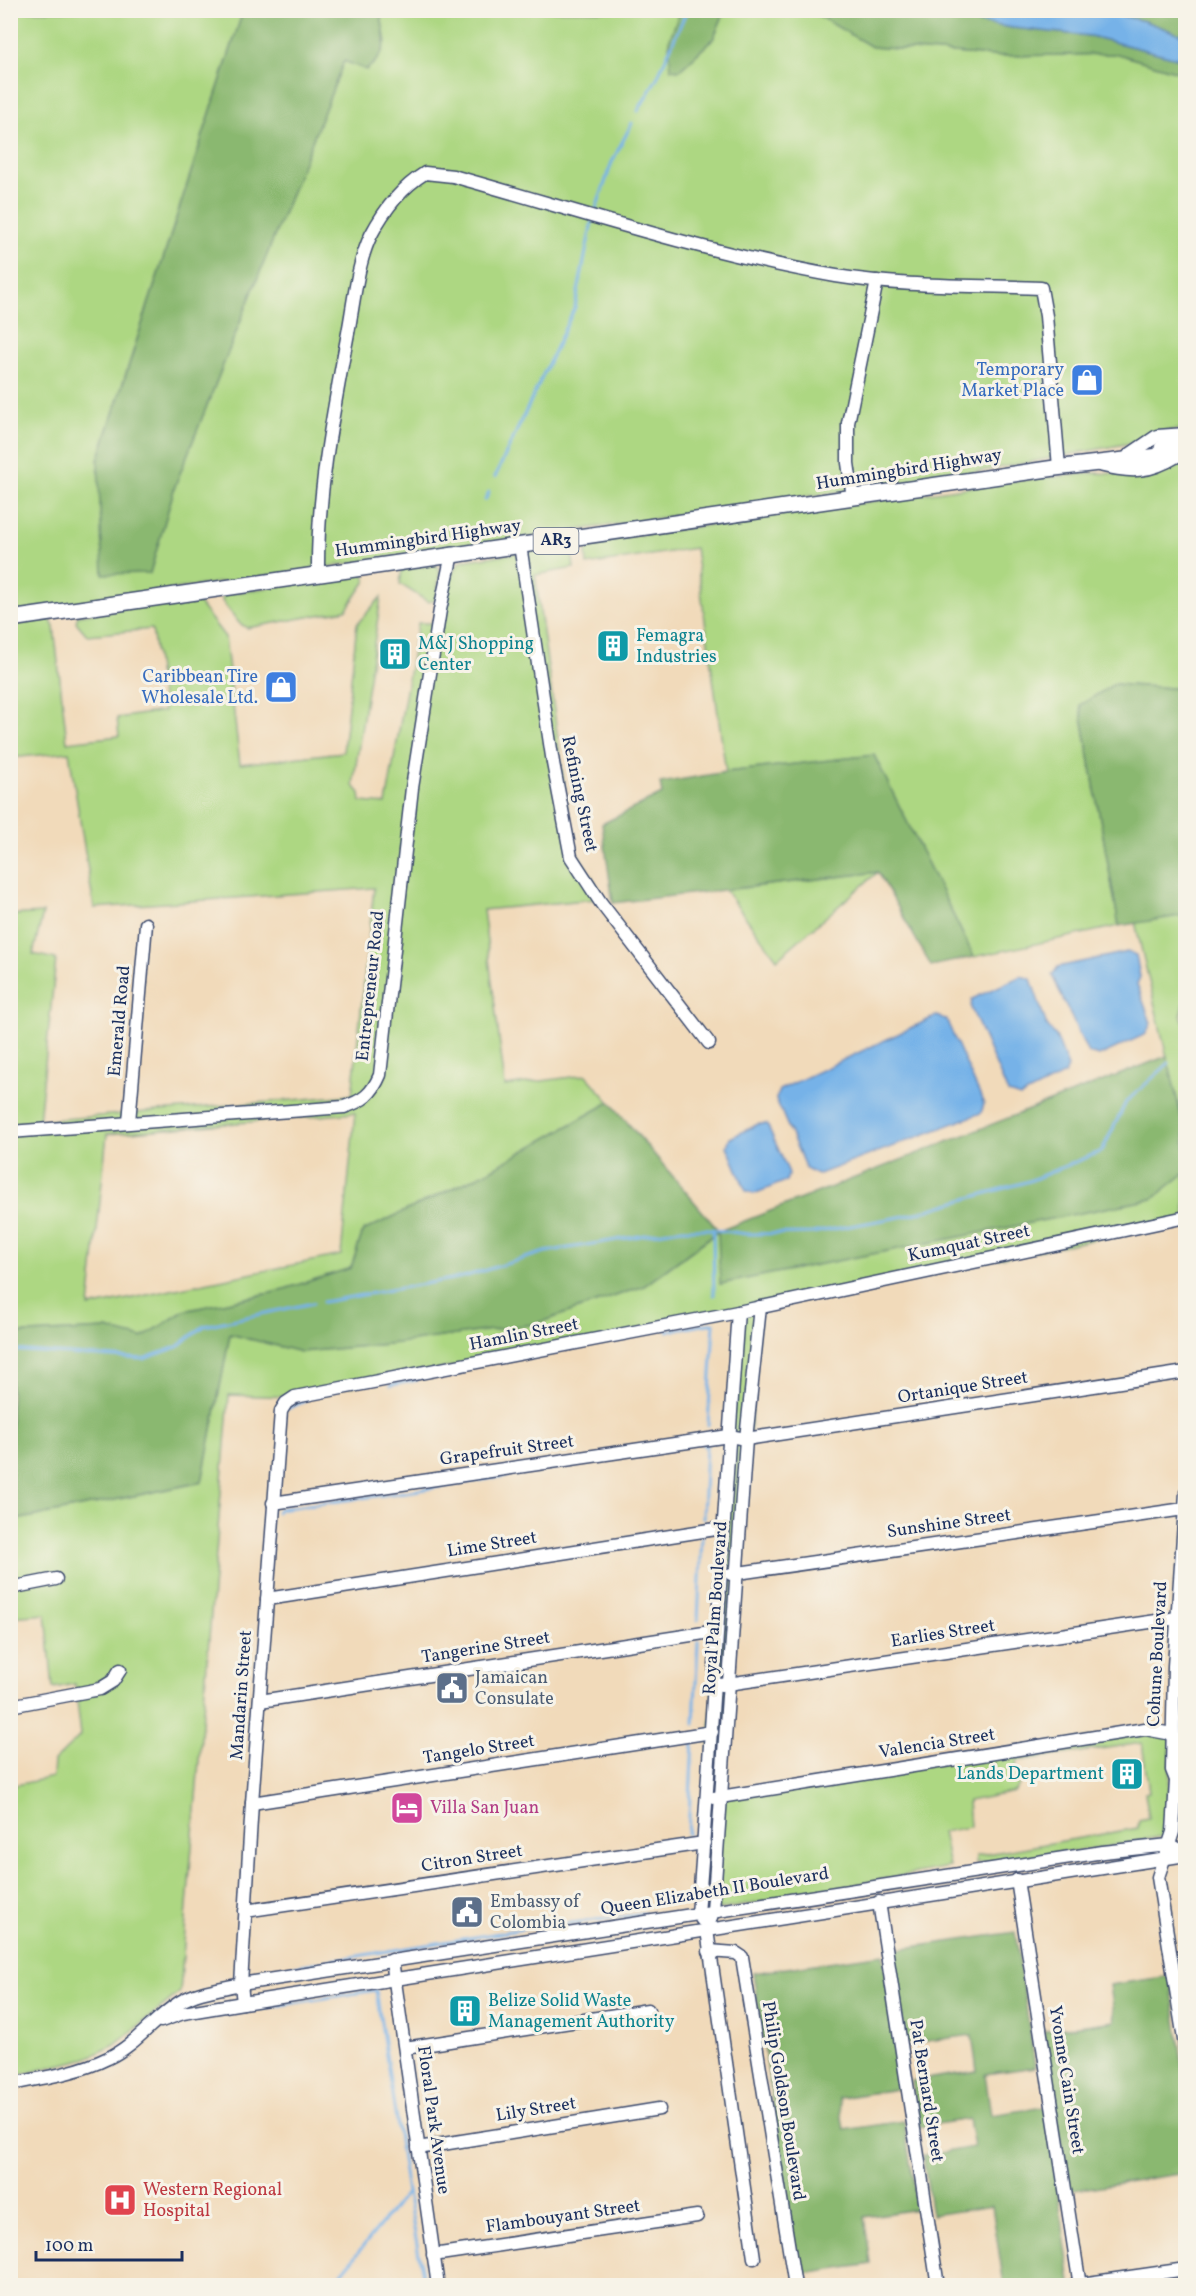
<svg xmlns="http://www.w3.org/2000/svg" width="1196" height="2296" font-family="Vollkorn,serif">
	<style>
		.green { fill: #add782; stroke: #648370; stroke-width: 1.5; fill-rule: evenodd }
		.forest { fill: #8ab870; stroke: #527467; stroke-width: 1.5 }
		.water { fill: #76b2e8; stroke: #4870a3; stroke-width: 1.5 }
		.lines { fill: none; stroke-linecap: round; stroke-linejoin: round }
		.stream { stroke: #76b2e8; stroke-width: 3 }
		.minor-casing { stroke: #3b496c; stroke-width: 15 }
		.major-casing { stroke: #3b496c; stroke-width: 18 }
		.minor { stroke: #fff; stroke-width: 12 }
		.major { stroke: #fff; stroke-width: 15 }
		.labels { text-anchor: middle; dominant-baseline: central; stroke-width: 6; stroke-linejoin: round; paint-order: stroke }
		.shield { fill: #f7f3e8; stroke: #5d6a87; stroke-width: 1.5 }
		.shield-label { font-size: 16px; font-weight: bold; fill: #1b2f5e }
		.shop-label { font-size: 18px; fill: #366cbe; stroke: #f7f3e8; text-anchor: end }
		.street-label { font-size: 18px; fill: #1b2f5e; stroke: #f7f3e8 }
		.culture-label { font-size: 18px; fill: #0d838f; stroke: #f7f3e8; text-anchor: start }
		.service-label { font-size: 18px; fill: #4e5e75; stroke: #f7f3e8; text-anchor: start }
		.hotel-label { font-size: 18px; fill: #b23c85; stroke: #f7f3e8; text-anchor: start }
		.health-label { font-size: 18px; fill: #be3a42; stroke: #f7f3e8; text-anchor: start }
	</style>
	<rect width="100%" height="100%" fill="#f7f3e8"/>
	<filter id="ink" filterUnits="userSpaceOnUse"><feTurbulence type="fractalNoise" baseFrequency=".0167" numOctaves="2"/><feDisplacementMap in="SourceGraphic" scale="12" xChannelSelector="R" yChannelSelector="G"/><feConvolveMatrix kernelMatrix="1 2 1 2 8 2 1 2 1" color-interpolation-filters="sRGB"/></filter>
	<filter id="wash" filterUnits="userSpaceOnUse"><feTurbulence type="fractalNoise" baseFrequency=".008" numOctaves="4" result="noise"/><feDisplacementMap in="SourceGraphic" scale="24" xChannelSelector="R" yChannelSelector="G"/><feGaussianBlur stdDeviation="1.35" result="paint"/><feColorMatrix in="noise" values="0 0 0 0 0 0 0 0 0 0 0 0 0 0 0 0 0 1.4 0 .05"/><feComposite in="paint" operator="in"/></filter>
	<g filter="url(#wash)">
		<rect width="100%" height="100%" fill="#f1daba"/>
		<g class="green">
			<polygon points="810,10 872,47 994,56 1118,54 1185,74 1185,429 1156,432 1136,442 988,470 11,613 10,11 243,11 98,460 150,573 175,486 344,61 367,69 386,42 380,11 680,11 669,42 671,69 680,70 713,39 725,11"/>
			<polygon points="1172,462 1185,462 1185,689 1115,684 1080,705 1119,926 974,957 874,755 726,772 695,548 587,565 586,551 598,541 1012,481 1093,473 1124,474"/>
			<path d="M565,546L572,554L574,568L535,575L573,846L605,898L483,910L505,1086L586,1075L610,1102L485,1173L363,1231L351,1268L275,1292L184,1311L142,1339L107,1329L11,1334V915L43,913L33,954L56,959L39,1121L352,1095L374,888L94,908L69,752L11,758L10,625L50,619L54,627L67,742L119,736L117,718L164,711L152,629L87,635L76,622L78,615L195,598L225,637L240,764L343,752L357,624L381,597L353,785L360,793L361,802L386,804L418,623H432L453,572L460,561ZM355,1113L341,1255L89,1307L107,1134Z"/>
			<polygon points="436,564 440,571 436,600 428,602 400,584 402,569"/>
			<polygon points="364,574 366,581 346,610 247,628 239,623 222,601 223,594"/>
			<polygon points="878,872 777,959 725,890"/>
			<polygon points="1185,915 1186,997 1181,1016 1186,1025 1185,1133 1135,922"/>
			<polygon points="1185,1173 1185,1221 760,1307 721,1796 1145,1729 1172,1734 1167,1828 1164,1836 1106,1847 976,1863 976,1856 1138,1828 1139,1820 1149,1818 1145,1793 1149,1792 1142,1743 1016,1761 1019,1785 1014,1792 968,1801 970,1827 942,1832 949,1867 698,1914 738,1312 295,1397 229,1395 180,1992 115,2045 87,2058 11,2077 11,1786 53,1777 54,1761 81,1735 75,1684 53,1688 46,1614 11,1617 11,1521 202,1482 230,1334 301,1352 398,1343 535,1324 644,1286 719,1231 720,1284 1152,1199"/>
		</g>
		<g class="forest">
			<path d="M243,11H380C385,38 391,51 366,70L344,61L175,486L150,573L103,574L98,461Z"/>
			<polygon points="680,11 725,11 713,39 680,70 671,69 669,41"/>
			<polygon points="810,11 909,11 1013,28 1090,36 1185,60 1185,74 1118,54 994,56 872,47"/>
			<polygon points="1100,11 1185,11 1185,36 1144,21"/>
			<polygon points="1114,684 1185,689 1185,915 1119,926 1080,705"/>
			<polygon points="874,755 974,957 931,966 878,872 613,903 602,824 662,794 660,783 726,772"/>
			<polygon points="1167,1056 1185,1133 1185,1173 1152,1199 720,1284 718,1231 644,1286 535,1324 398,1343 301,1352 230,1334 202,1482 11,1521 11,1334 107,1329 142,1338 184,1311 275,1292 351,1268 363,1231 485,1173 610,1102 719,1231"/>
			<polygon points="1015,1932 1035,2067 985,2074 991,2115 1045,2107 1071,2282 1045,2285 1004,2285 992,2206 932,2215 923,2156 974,2147 969,2119 919,2127 912,2081 977,2071 972,2035 906,2044 892,1950"/>
			<polygon points="883,1954 903,2088 839,2098 844,2130 904,2121 917,2209 864,2217 871,2264 798,2275 753,1973"/>
			<polygon points="1170,1976 1185,2084 1185,2173 1068,2191 1044,2031 1115,2021 1110,1985"/>
		</g>
		<g class="water">
			<polygon points="909,11 1100,11 1144,21 1185,36 1185,60 1090,36 1013,28"/>
			<polygon points="1127,952 1136,955 1140,977 1137,984 1151,1023 1146,1034 1099,1056 1088,1053 1052,975 1058,967"/>
			<polygon points="1021,976 1031,979 1047,1026 1056,1036 1068,1067 1065,1074 1020,1097 1008,1093 971,1008 972,999"/>
			<polygon points="936,1016 946,1019 984,1104 981,1113 817,1175 806,1169 776,1099 779,1090"/>
			<polygon points="758,1124 767,1124 789,1173 786,1181 754,1194 746,1191 727,1146 730,1138"/>
		</g>
		<g class="lines">
			<g class="stream">
				<polyline points="638,111 657,78 687,10"/>
				<polyline points="596,209 612,162 632,123"/>
				<polyline points="495,477 575,307 592,221"/>
				<polyline points="485,500 489,492"/>
				<polyline points="1183,1054 1186,1053"/>
				<polyline points="713,1230 714,1295"/>
				<polyline points="323,1302 463,1277 545,1252 681,1229 709,1229 747,1234 812,1233 910,1215 1029,1181 1102,1151 1126,1102 1169,1063"/>
				<polyline points="668,1331 714,1323 708,1425"/>
				<polyline points="10,1350 143,1359 177,1347 204,1326 313,1303"/>
				<polyline points="391,1385 417,1380"/>
				<polyline points="289,1408 305,1401"/>
				<polyline points="277,1512 279,1509 413,1491 572,1465"/>
				<polyline points="703,1518 706,1445 703,1445"/>
				<polyline points="698,1620 702,1536"/>
				<polyline points="694,1724 698,1641"/>
				<polyline points="688,1834 693,1741"/>
				<polyline points="247,1974 530,1928 645,1914"/>
				<polyline points="173,2022 376,1990 407,2192 425,2286"/>
				<polyline points="331,2286 407,2192"/>
			</g>
		</g>
	</g>
	<g filter="url(#ink)">
		<g class="lines">
			<g class="minor-casing">
				<g id="minor">
					<polyline points="1129,455 1157,436 1186,434"/>
					<path d="M1099,465C1131,473 1149,473 1177,456"/>
					<polyline points="853,498 848,463 848,423 877,281"/>
					<polyline points="520,545 553,763 571,857 601,903 709,1043"/>
					<path d="M318,574C317,493 333,413 348,333C354,302 357,264 371,235C384,210 401,188 425,173L453,176C578,211 708,254 836,276C903,287 973,285 1041,288L1046,316L1059,467"/>
					<polyline points="129,1122 146,924"/>
					<path d="M10,1132L344,1107C363,1101 372,1094 380,1075L412,788L440,610L452,554"/>
					<polyline points="273,1503 729,1436 746,1439 1186,1372"/>
					<polyline points="731,1574 1184,1509"/>
					<polyline points="10,1588 56,1579"/>
					<polyline points="267,1599 722,1528"/>
					<polyline points="721,1685 1177,1618"/>
					<polyline points="260,1701 717,1631"/>
					<polyline points="1186,1703 1182,1768 1176,1780 1173,1832 1158,1877 1186,2052"/>
					<polyline points="10,1706 100,1689 113,1681 120,1670"/>
					<polyline points="1176,1780 1172,1770 1174,1666 1186,1493"/>
					<polyline points="714,1798 1145,1729 1172,1734"/>
					<polyline points="252,1803 712,1732"/>
					<polyline points="1017,1880 1080,2286"/>
					<polyline points="879,1902 938,2286"/>
					<polyline points="245,1911 704,1843"/>
					<path d="M702,1920L698,1914C714,1713 723,1512 738,1312"/>
					<polyline points="709,1951 736,1953 742,1957 795,2286"/>
					<polyline points="392,1960 438,2286"/>
					<polyline points="243,2003 241,1984 252,1803 281,1411 286,1403 295,1397 738,1312 1186,1217"/>
					<polyline points="161,2021 183,2013 243,2003 1186,1855"/>
					<polyline points="405,2048 648,2010"/>
					<path d="M10,2084C43,2078 78,2073 108,2058C136,2045 154,2018 180,2002C198,1991 220,1989 241,1984L1103,1852L1169,1845L1186,1853"/>
					<polyline points="418,2148 659,2109"/>
					<polyline points="433,2255 697,2216"/>
					<polyline points="754,2258 707,1930 713,1911 746,1439 760,1307"/>
					<polyline points="1074,2285 1186,2269"/>
				</g>
			</g>
			<g class="major-casing">
				<g id="major">
					<polyline points="1162,448 1186,442"/>
					<polyline points="10,619 1055,468 1186,453"/>
				</g>
			</g>
			<use href="#minor" class="minor"/>
			<use href="#major" class="major"/>
		</g>
	</g>
	<defs>
		<g id="shop-square" transform="scale(1.725)"><rect x="-9" y="-9" width="18" height="18" rx="4" fill="#3f7fe0" stroke="#f7f3e8"/><path d="M-5-2.5h2.3a2.7 3.5 0 0 1 5.4 0H5L5.5 6h-11ZM-1.5-2.5h3a1.5 2.3 0 0 0-3 0Z" fill="#fff"/></g>
		<g id="building-square" transform="scale(1.725)"><rect x="-9" y="-9" width="18" height="18" rx="4" fill="#0f9aa8" stroke="#f7f3e8"/><path d="M-4-6H4V6H1V3H-1V6H-4ZM-2.5-4.3h1.7v1.8h-1.7ZM.8-4.3h1.7v1.8H.8ZM-2.5-1h1.7V.8h-1.7ZM.8-1h1.7V.8H.8Z" fill="#fff"/></g>
		<g id="civic-square" transform="scale(1.725)"><rect x="-9" y="-9" width="18" height="18" rx="4" fill="#5c6f8a" stroke="#f7f3e8"/><path d="M-.6-6.5H3V-4.5H.6V-3L4-1V1h2V6H-6V1h2V-1L-.6-3ZM-1.2 2.5V6h2.4V2.5Z" fill="#fff"/></g>
		<g id="hotel-square" transform="scale(1.725)"><rect x="-9" y="-9" width="18" height="18" rx="4" fill="#d1479c" stroke="#f7f3e8"/><path d="M-6-4.5h1.5V1H6V5H4.5V3h-9V5H-6ZM-4 0a1.8 1.8 0 1 1 3.6 0ZM.5 0V-2.5h3Q6-2.5 6 0Z" fill="#fff"/></g>
		<g id="hospital-square" transform="scale(1.725)"><rect x="-9" y="-9" width="18" height="18" rx="4" fill="#e0444e" stroke="#f7f3e8"/><path d="M-5-5h3v3.5h4V-5h3V5h-3V1.5h-4V5h-3Z" fill="#fff"/></g>
	</defs>
	<g fill-rule="evenodd">
		<use href="#shop-square" x="1087" y="380"/>
		<use href="#building-square" x="613" y="646"/>
		<use href="#building-square" x="395" y="654"/>
		<use href="#shop-square" x="281" y="687"/>
		<use href="#civic-square" x="452" y="1688"/>
		<use href="#building-square" x="1127" y="1774"/>
		<use href="#hotel-square" x="407" y="1808"/>
		<use href="#civic-square" x="467" y="1912"/>
		<use href="#building-square" x="465" y="2011"/>
		<use href="#hospital-square" x="120" y="2200"/>
	</g>
	<g class="labels">
		<rect class="shield" x="533.5" y="528" width="45" height="26" rx="4.5"/>
		<g class="shield-label">
			<text x="556" y="541">AR3</text>
		</g>
		<g class="shop-label">
			<text x="1064" y="370">Temporary<tspan x="1064" dy="21">Market Place</tspan></text>
			<text x="258" y="677">Caribbean Tire<tspan x="258" dy="21">Wholesale Ltd.</tspan></text>
		</g>
		<g class="street-label">
			<text transform="translate(909 470) rotate(-9)">Hummingbird Highway</text>
			<text transform="translate(428 539) rotate(-8)">Hummingbird Highway</text>
			<text transform="translate(579 794) rotate(78)">Refining Street</text>
			<text transform="translate(371 986) rotate(-84)">Entrepreneur Road</text>
			<text transform="translate(120 1021) rotate(-85)">Emerald Road</text>
			<text transform="translate(969 1244) rotate(-12)">Kumquat Street</text>
			<text transform="translate(524 1335) rotate(-11)">Hamlin Street</text>
			<text transform="translate(963 1388) rotate(-9)">Ortanique Street</text>
			<text transform="translate(507 1451) rotate(-8)">Grapefruit Street</text>
			<text transform="translate(949 1524) rotate(-8)">Sunshine Street</text>
			<text transform="translate(492 1545) rotate(-9)">Lime Street</text>
			<text transform="translate(716 1608) rotate(-86)">Royal Palm Boulevard</text>
			<text transform="translate(943 1634) rotate(-9)">Earlies Street</text>
			<text transform="translate(486 1648) rotate(-9)">Tangerine Street</text>
			<text transform="translate(1158 1654) rotate(-87)">Cohune Boulevard</text>
			<text transform="translate(242 1695) rotate(-86)">Mandarin Street</text>
			<text transform="translate(937 1744) rotate(-9)">Valencia Street</text>
			<text transform="translate(479 1750) rotate(-9)">Tangelo Street</text>
			<text transform="translate(472 1859) rotate(-9)">Citron Street</text>
			<text transform="translate(715 1892) rotate(-9)">Queen Elizabeth II Boulevard</text>
			<text transform="translate(1066 2080) rotate(81)">Yvonne Cain Street</text>
			<text transform="translate(926 2091) rotate(81)">Pat Bernard Street</text>
			<text transform="translate(783 2101) rotate(81)">Philip Goldson Boulevard</text>
			<text transform="translate(536 2110) rotate(-9)">Lily Street</text>
			<text transform="translate(433 2120) rotate(82)">Floral Park Avenue</text>
			<text transform="translate(563 2217) rotate(-8)">Flambouyant Street</text>
		</g>
		<g class="culture-label">
			<text x="636" y="636">Femagra<tspan x="636" dy="21">Industries</tspan></text>
			<text x="418" y="644">M&amp;J Shopping<tspan x="418" dy="21">Center</tspan></text>
			<text x="1104" y="1774" text-anchor="end">Lands Department</text>
			<text x="488" y="2001">Belize Solid Waste<tspan x="488" dy="21">Management Authority</tspan></text>
		</g>
		<g class="service-label">
			<text x="475" y="1678">Jamaican<tspan x="475" dy="21">Consulate</tspan></text>
			<text x="490" y="1902">Embassy of<tspan x="490" dy="21">Colombia</tspan></text>
		</g>
		<g class="hotel-label">
			<text x="430" y="1808">Villa San Juan</text>
		</g>
		<g class="health-label">
			<text x="143" y="2190">Western Regional<tspan x="143" dy="21">Hospital</tspan></text>
		</g>
	</g>
	<rect width="1196" height="2296" fill="none" stroke="#f7f3e8" stroke-width="36"/>
	<path d="M36 2251v9h146v-9" fill="none" stroke="#1b2f5e" stroke-width="3"/>
	<text x="45" y="2251" font-size="18" fill="#1b2f5e" stroke="#f7f3e8" stroke-width="4.5" paint-order="stroke">100 m</text>
</svg>
